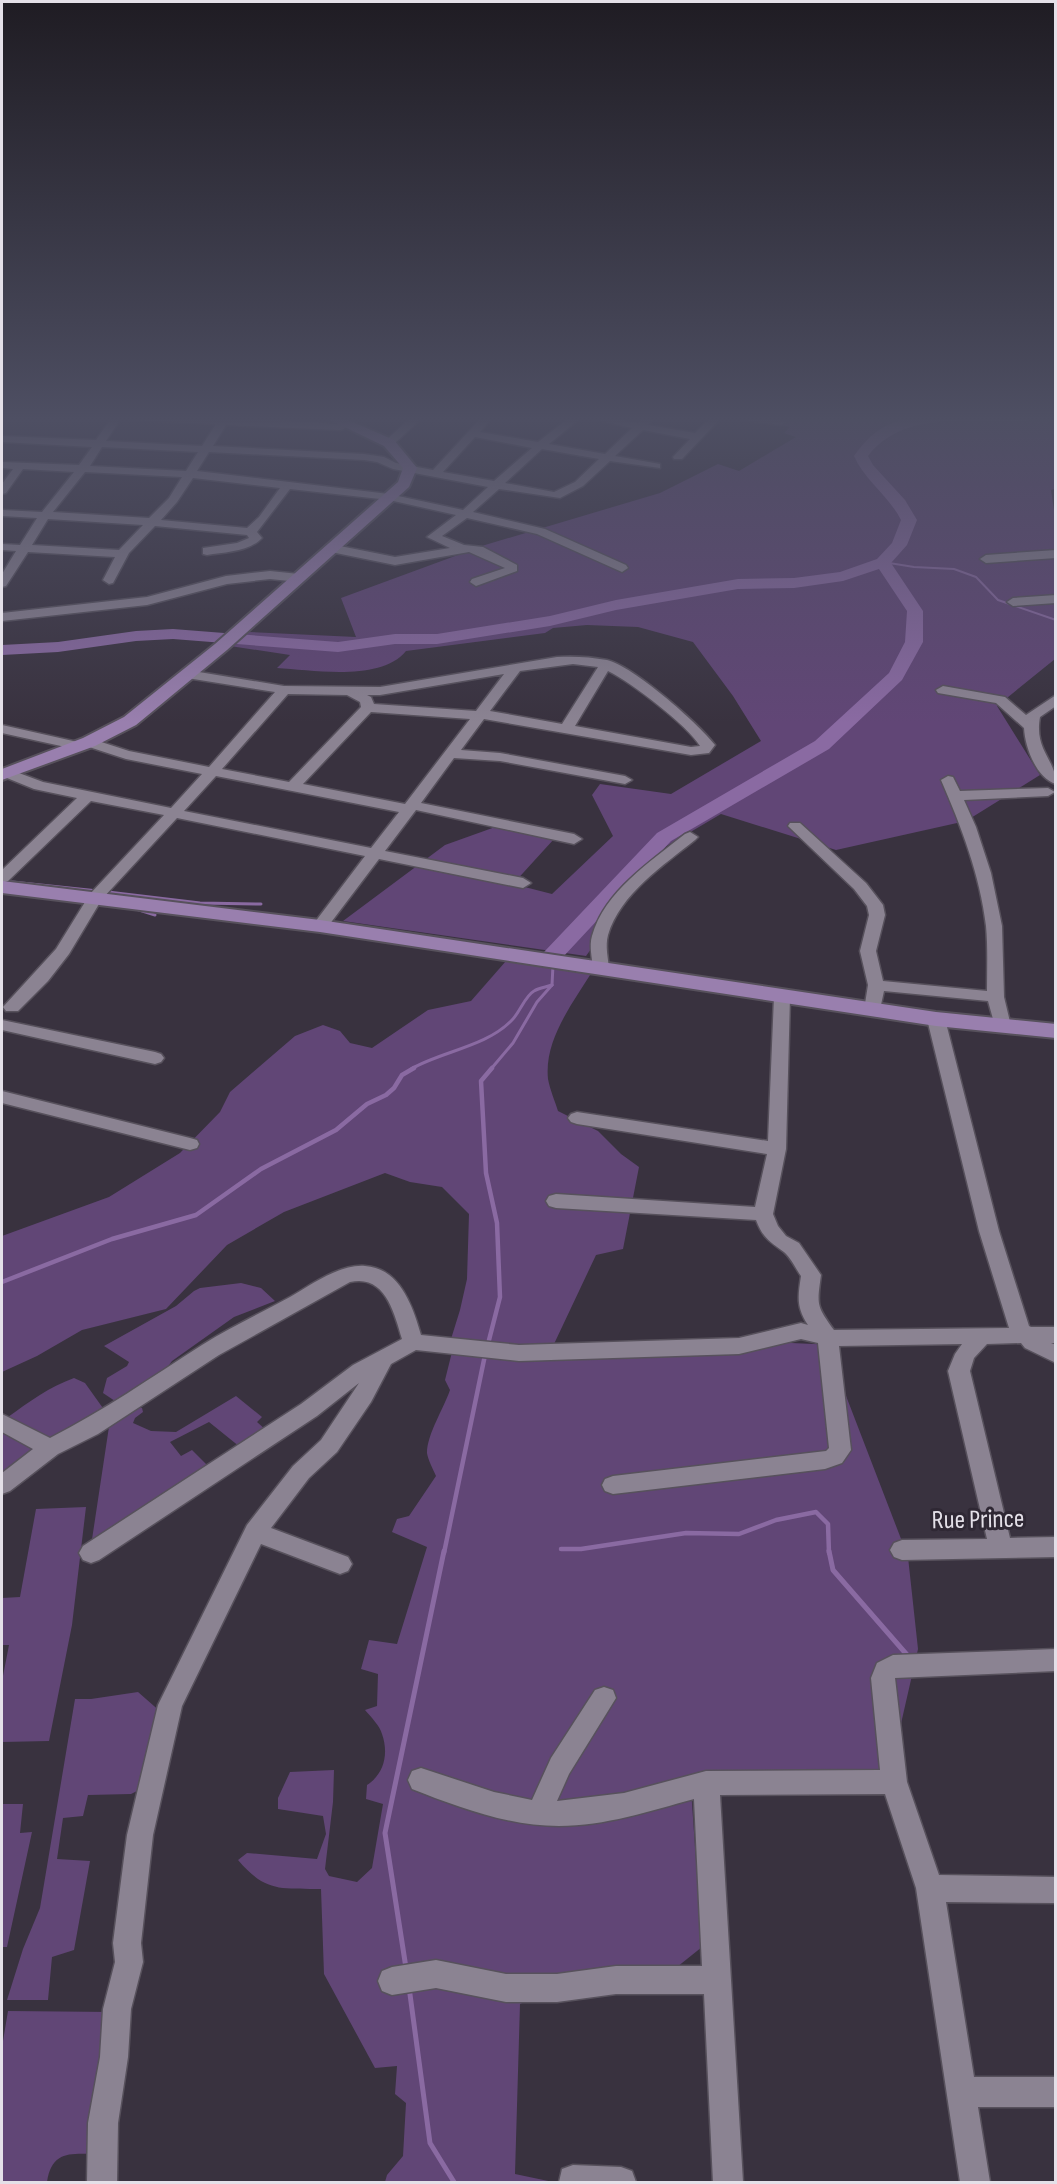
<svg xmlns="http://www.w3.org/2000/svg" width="1057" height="2184" font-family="'Sofia Sans Condensed',sans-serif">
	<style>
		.green { fill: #614676 }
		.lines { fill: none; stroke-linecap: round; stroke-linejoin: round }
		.stream-far3 { stroke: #8a6aa2; stroke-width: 2 }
		.stream-far2 { stroke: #8a6aa2; stroke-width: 3 }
		.stream-far1 { stroke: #8a6aa2; stroke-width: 4.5 }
		.stream { stroke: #8a6aa2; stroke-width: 5 }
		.river { fill: #8a6aa2; fill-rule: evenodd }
		.minor-casing { stroke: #57515c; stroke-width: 3 }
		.major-casing { stroke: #57515c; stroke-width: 4 }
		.minor { fill: #8b8392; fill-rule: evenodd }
		.major { fill: #997fae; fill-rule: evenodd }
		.labels { text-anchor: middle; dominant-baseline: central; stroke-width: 6; stroke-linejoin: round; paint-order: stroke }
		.near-street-label { font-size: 26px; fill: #e4e0e8; stroke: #2f2834 }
	</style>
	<rect width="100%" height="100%" fill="#39323f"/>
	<g class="green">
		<path d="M790,417H1055V489L1051,490L1056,523L1055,659L997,706L1040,775L966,821L836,850L721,814L665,847L586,956L343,921L445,845L498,826L554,839L513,884L552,894L613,836L592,795L600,784L671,794L761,741L733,696L693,642L638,627L587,625L553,628L545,633L406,651C381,682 313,670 277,668L290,655L230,646L248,632L356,637L341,598L485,545L660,493L718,464L739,471L796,437L784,433L790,427L782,425Z"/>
		<path d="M506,961L592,972C572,1004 544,1040 548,1079C550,1090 555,1101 558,1111L598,1131L621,1154L639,1167L623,1249L596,1255L554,1344L505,1346L451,1339L460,1310L467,1279L469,1214L442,1187L410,1182L385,1173L284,1212L227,1245L166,1309L82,1330L37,1356L2,1372V1236L109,1197L180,1153L220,1112L230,1092L295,1036L323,1025L340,1031L350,1043L372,1048L428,1010L471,1001Z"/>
		<polygon points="241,1283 261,1288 275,1301 234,1317 172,1361 166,1369 115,1401 103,1393 107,1378 127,1366 129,1362 104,1346 176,1306 194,1291 200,1288"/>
		<path d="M769,1342L836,1345L838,1375L908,1557L918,1649L900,1728L883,1773L690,1775L702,1947L667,1975L580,1974L520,2004L515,2174L553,2182H385L387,2175L403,2156L406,2103L395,2094L397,2066L375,2068L324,1974L321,1889C281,1888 266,1893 238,1860L247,1853L317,1859L326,1834L323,1816L278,1809V1798L290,1772L334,1770L333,1802L325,1869L329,1876L357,1882L372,1868L383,1804L366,1799L367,1785C384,1774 389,1754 382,1734C380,1726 371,1717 365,1710L377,1706L378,1674L361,1669L369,1640L397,1644L427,1547L392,1532L397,1519L409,1516L436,1476C433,1469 428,1460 427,1453C427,1434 444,1408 450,1390L445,1380L453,1348Z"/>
		<path d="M74,1378L85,1383L105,1411L57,1440L33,1432L8,1417C29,1402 49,1387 74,1378Z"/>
		<polygon points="236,1396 262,1417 257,1422 266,1430 240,1447 209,1422 170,1442 181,1456 192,1450 209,1467 91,1546 110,1420 134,1407 142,1408 143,1412 135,1418 133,1423 151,1431 176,1432"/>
		<polygon points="2,1433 31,1444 35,1451 2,1476"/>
		<polygon points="86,1507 72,1625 49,1741 2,1742 2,1681 9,1645 2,1645 2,1598 20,1597 36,1509"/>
		<polygon points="138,1692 162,1713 139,1790 131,1794 88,1795 83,1816 63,1818 57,1859 90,1861 74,1950 52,1957 48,2000 7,2000 23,1949 40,1908 75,1699 91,1699"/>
		<polygon points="2,1804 23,1804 20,1833 32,1832 7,1947 2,1947"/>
		<path d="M8,2011L111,2012L100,2154C72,2154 52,2149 47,2182H2V2047Z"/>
	</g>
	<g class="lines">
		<polyline class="stream-far3" points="883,562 914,567 954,569 976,577 998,600 1056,620"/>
		<g class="stream-far2">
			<polyline points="12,882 98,891"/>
			<polyline points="108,892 200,903 261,904"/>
			<polyline points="136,909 155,915"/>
			<polyline points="552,985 553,965"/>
			<path d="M411,1069C442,1051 486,1047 512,1020C520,1012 525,996 534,991C539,988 547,987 552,985"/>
			<polyline points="491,1069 513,1043 537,1002 552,985"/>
		</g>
		<g class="stream-far1">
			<polyline points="2,1282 112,1239 196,1215 261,1169 336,1130 367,1104 386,1095 394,1088 402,1075 414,1068"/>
			<polyline points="488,1344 500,1297 497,1223 486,1173 481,1081 492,1068"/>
			<polyline points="561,1549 581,1549 686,1533 739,1534 776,1520 816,1512 828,1524 829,1553"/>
			<polyline points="444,1553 485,1355"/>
		</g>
		<g class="stream">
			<polyline points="829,1551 833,1570 908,1656"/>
			<polyline points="406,1968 385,1833 444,1551"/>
			<polyline points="409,1987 430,2143 454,2182"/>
		</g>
		<path class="river" d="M915,417H1035L1028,421C975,424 904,408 868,456L873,465L905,500L917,520L907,545L891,563L923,611V642L902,680L829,749L671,841L563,957L555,959L547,957L544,952L657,833L815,741L889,673L905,642L907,611L879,569L843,581L794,588L738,589L616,610L550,626L437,644H395L338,652L173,639L136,641L58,652L2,655V645L58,642L136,631L173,629L338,642L395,634H437L550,616L616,600L738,579L794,578L840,572L877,559L892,543L901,520C889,496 865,481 854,456C871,432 886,422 915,417Z"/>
		<g class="minor-casing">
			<g id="minor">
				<path d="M112,417H122L106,441L202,446L216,424L130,420L125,417H231L337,424L343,419L348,422L344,429L340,430L226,425L213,446L364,454L384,457L396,463L433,470L482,417H493L480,432L538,442L570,417H582L549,444L605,454L632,428L585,417H608L638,423L644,417H655L648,425L695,433L711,417H722L682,459H674L673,457L690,439L643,430L615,456L660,464V468L610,461L583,486L560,498L499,489L473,512L545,529L626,565L628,568L622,572L537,534L467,518L442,536L464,545L483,547L517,565V571L476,586L470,582L472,579L505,568L469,552L395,565L326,551L324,548L330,544L395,557L450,548L427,537L456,515L389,500L290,489L257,532L262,538C249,552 225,552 207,555L203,554V548L237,543L249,538L247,535L155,526L129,553L113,583L109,584L103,580L115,557L28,552L6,586L2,587V574L16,551L2,550V544L20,545L37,518L2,516V510L42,512L74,472L23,469L6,493L2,494V484L13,469L2,468V462L79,465L92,447L2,442V436L96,440ZM475,437L532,448L494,481L443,472ZM102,447L198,452L186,471L90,466ZM542,449L599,459L575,482L554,492L505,483ZM209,452L364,460L377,462L393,469L488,487L463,510L389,494L197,471ZM85,472L182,477L169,498L149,518L53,512ZM193,478L280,488L259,517L247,528L161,520L177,502ZM48,519L143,525L119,550L32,545Z"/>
				<polygon points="412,417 423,417 393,445 385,445 385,441"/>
				<polygon points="739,417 768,417 786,422 781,425 744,420"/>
				<polygon points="1056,550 1056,558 986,563 980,559 986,555"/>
				<polygon points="270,571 299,574 305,578 299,582 270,579 227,584 147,605 2,621 2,613 147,597 226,576"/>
				<polygon points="1056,595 1056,603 1013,606 1007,602 1013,598"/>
				<path d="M557,657C574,656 591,657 607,660C633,666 698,723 715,745L709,753L691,755L484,719L461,750L500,753L625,776L632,780L625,784L500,761L454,758L421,803L574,834L582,839L574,844L416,810L385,851L523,878L531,883L523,888L379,859L326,929L320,931L312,926L365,856L177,818L102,899L69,954L48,981L18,1011H6L3,1007L56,949L90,894L164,815L91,801L8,881L2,883V870L77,798L34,789L2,776V770H11L43,782L171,808L202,774L126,759L86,746L84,749L79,750L2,733V725L82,743L84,739L89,738L129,751L209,767L275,692L187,678L180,674L182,671L187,670L284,686L380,687ZM573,664L598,667L562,724L490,711L520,671ZM608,671C632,683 687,725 700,746L691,747L575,726ZM504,674L476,711L374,704L371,697L367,695H380ZM288,694L347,695L360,702L361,707L289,782L222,769ZM371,712L470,719L405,804L303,784ZM216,776L399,812L371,848L184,811Z"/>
				<path d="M943,686L1005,697L1026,715L1056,695V706L1040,717C1034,751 1056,759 1056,784C1036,778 1025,747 1024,728L996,703L938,693L936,690Z"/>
				<path d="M948,776L953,777L960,791L1048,788L1055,792L1048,796L964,800L976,827L991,873L1002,926L1004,997L1011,1026L1008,1030H996L988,1001L884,991L879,1014H867L864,1010L868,985L860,951L869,915L867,906L854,889L788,826L790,823H800L866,883L883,905L885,915L876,951L883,981L987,991C987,970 988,947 986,926C980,875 961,826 941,780Z"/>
				<path d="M690,832L698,837L695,840C664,865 620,894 608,935C605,946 608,958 609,968L607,972H595L593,968C592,958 589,946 592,936C604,892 651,861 685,834Z"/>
				<path d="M782,992L788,993L790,997L786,1149L773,1214L778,1226L786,1236L799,1243L821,1275C817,1305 816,1305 834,1330L1009,1328L979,1231L927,1019L930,1015H942L945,1019L999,1231L1029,1326L1031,1327H1056V1343H1051L1056,1345V1363L1025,1348L1021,1343L987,1344L974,1358L970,1371L1010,1538L1056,1537V1557L902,1560L894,1557L890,1550L894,1543L902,1540L987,1539L948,1371L955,1354L962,1344L839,1346L851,1450L842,1463L825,1469L613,1494L605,1491L602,1485L605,1479L613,1476L826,1451L829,1448L818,1343L801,1339L739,1354L519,1361L416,1350L391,1364L371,1402L337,1452L309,1478L271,1528L348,1557L352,1564L348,1571L340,1574L261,1544L182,1706L153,1835L141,1943L143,1962L131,2009L128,2057L118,2123L117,2182H87L88,2123L100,2057L103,2009L115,1962L113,1943L127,1835L158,1705L247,1525L293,1466L321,1440L359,1383L317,1416L99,1560L91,1563L83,1560L79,1553L83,1546L301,1404L353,1365L402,1339C394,1312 385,1274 350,1282L219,1355L98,1434L58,1454L10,1491L2,1494V1473L33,1449L2,1432V1414L50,1438C103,1411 152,1377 202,1345C230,1327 261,1313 290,1297C311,1285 339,1264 365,1266C400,1268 413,1307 421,1335L519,1345L739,1338L801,1323L808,1325C796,1307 798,1296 801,1276C796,1269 791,1258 784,1252C769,1241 763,1238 756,1220L556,1208L549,1206L546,1201L549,1196L556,1194L755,1207L767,1154L577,1124L571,1122L568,1118L571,1114L577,1112L768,1141L774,997L776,993Z"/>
				<polygon points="2,1020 155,1052 161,1054 164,1058 161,1062 155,1064 2,1030"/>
				<polygon points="2,1091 190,1138 197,1140 199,1144 197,1148 190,1150 2,1103"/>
				<path d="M1056,1649V1671L895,1678L907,1782L939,1875L1056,1877V1903L946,1902L974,2077H1056V2107H978L990,2182H960L916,1888L885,1794L720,1795L743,2182H713L704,1994H616L557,2002H506L436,1988L392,1995L382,1991L378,1981L382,1971L392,1967L436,1960L506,1974H557L616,1966H702L694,1799C650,1811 605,1826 559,1826C508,1826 458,1807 412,1789L408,1780L412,1771L421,1768L494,1792L532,1800L551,1758L595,1690L604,1687L613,1690L616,1698L569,1774L557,1801L624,1793L706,1771L880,1770L871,1678L877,1663L893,1655Z"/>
				<polygon points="573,2165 621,2167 632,2171 636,2182 559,2182 562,2169"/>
			</g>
		</g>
		<g class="major-casing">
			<g id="major">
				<polygon points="324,417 341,417 394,440 417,468 409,487 227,650 136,725 95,746 2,780 2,769 83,738 124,717 215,644 398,482 403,468 384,446"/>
				<polygon points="2,881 320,920 936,1012 1056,1024 1056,1038 936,1026 320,932 2,893"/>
			</g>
		</g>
		<use href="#minor" class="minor"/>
		<use href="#major" class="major"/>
	</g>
	<linearGradient id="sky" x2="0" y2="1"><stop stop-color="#1f1c23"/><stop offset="0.58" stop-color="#4e4f63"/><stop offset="1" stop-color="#4e4f63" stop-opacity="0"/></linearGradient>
	<rect width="1057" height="723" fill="url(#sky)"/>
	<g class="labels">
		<g class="near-street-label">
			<text transform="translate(978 1520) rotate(-1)">Rue Prince</text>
		</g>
	</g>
	<rect width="1057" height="2184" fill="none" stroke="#e4e0e8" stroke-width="6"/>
</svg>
